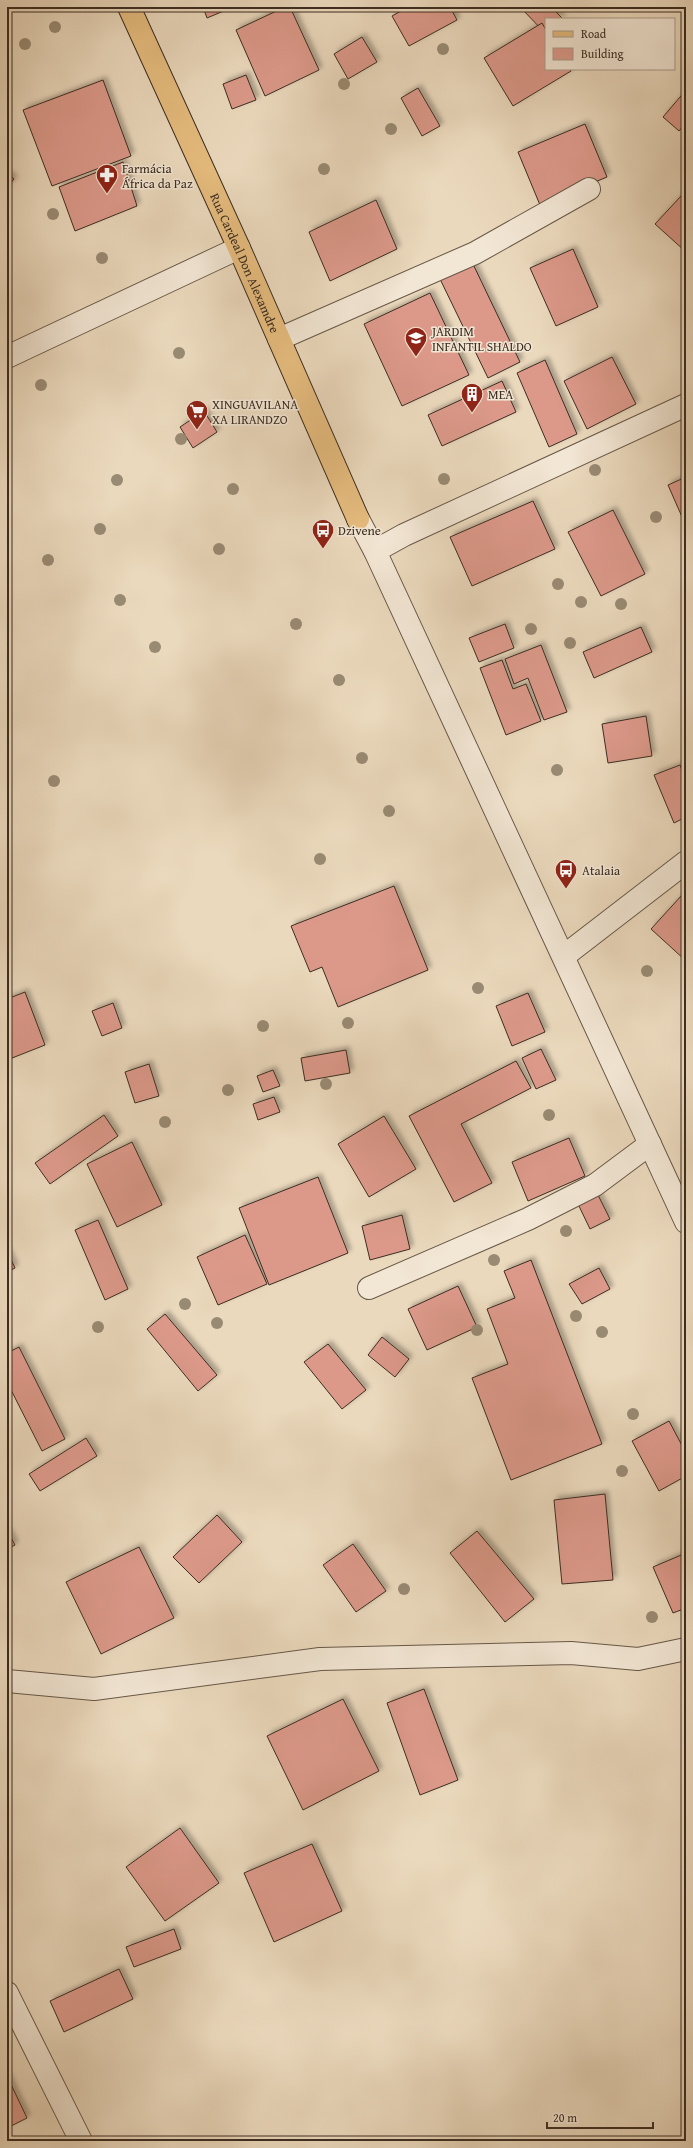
<svg xmlns="http://www.w3.org/2000/svg" width="693" height="2148" font-family="'Gentium Book Plus',serif">
	<style>
		.building { fill: #dc998a; stroke: #3c2d21; filter: url(#shadow) }
		.lines { fill: none; stroke-linecap: round; stroke-linejoin: round }
		.minor-casing { stroke: #685848; stroke-width: 24 }
		.major-casing { stroke: #3c2d21; stroke-width: 24 }
		.minor { stroke: #f2e6d4; stroke-width: 22 }
		.major { stroke: #e6bc7e; stroke-width: 22 }
		.tree { fill: #998a73 }
		.labels { text-anchor: middle; dominant-baseline: central; stroke-width: 3; stroke-linejoin: round; paint-order: stroke }
		.poi-label { font-size: 13px; fill: #3c2d21; stroke: #f2e6d4; text-anchor: start }
		.street-label { font-size: 13px; fill: #3c2d21; stroke: #f2e6d4 }
	</style>
	<defs>
		<filter id="shadow"><feDropShadow dx="3.5" dy="-3.5" stdDeviation="2" flood-color="#0004"/></filter>
	</defs>
	<rect width="100%" height="100%" fill="#ebd9bd"/>
	<filter id="stains"><feTurbulence type="fractalNoise" baseFrequency=".005" numOctaves="4"/><feColorMatrix values="0 0 0 0 .2 0 0 0 0 .09 0 0 0 0 .02 0 0 0 .5 -.17"/></filter>
	<radialGradient id="worn" r=".72"><stop offset=".6" stop-color="#630" stop-opacity="0"/><stop offset="1" stop-color="#630" stop-opacity=".3"/></radialGradient>
	<g class="building">
		<polygon points="203,7 233,7 207,18"/>
		<polygon points="285,7 290,7 319,70 265,96 236,30"/>
		<polygon points="408,7 450,7 457,20 409,46 392,16"/>
		<polygon points="520,7 551,7 563,19 546,19 546,34"/>
		<polygon points="542,23 546,30 546,69 570,69 571,71 513,106 484,58"/>
		<polygon points="362,37 377,62 348,79 334,54"/>
		<polygon points="246,75 256,100 232,109 223,84"/>
		<polygon points="103,80 131,156 52,186 23,110"/>
		<polygon points="418,88 440,126 422,136 401,98"/>
		<polygon points="686,90 686,123 679,131 663,117"/>
		<polygon points="585,124 607,177 540,205 518,152"/>
		<polygon points="123,162 137,206 75,231 59,187"/>
		<polygon points="7,173 14,179 7,188"/>
		<polygon points="682,195 686,199 686,252 655,224"/>
		<polygon points="376,200 397,249 330,281 309,232"/>
		<polygon points="573,249 598,307 556,326 530,268"/>
		<polygon points="472,262 520,362 488,378 440,279"/>
		<polygon points="430,293 469,375 402,406 364,324"/>
		<polygon points="612,357 636,404 587,429 564,381"/>
		<polygon points="545,360 577,434 549,447 517,373"/>
		<polygon points="502,381 516,412 442,446 428,415"/>
		<polygon points="204,411 217,432 193,448 180,427"/>
		<polygon points="686,477 686,526 668,485"/>
		<polygon points="533,501 555,549 472,586 450,537"/>
		<polygon points="613,510 645,574 601,596 568,532"/>
		<polygon points="505,624 514,648 479,662 469,638"/>
		<polygon points="641,627 652,652 594,678 583,652"/>
		<polygon points="541,645 567,712 544,720 528,678 514,684 505,659"/>
		<polygon points="502,660 513,689 526,684 541,721 506,735 480,668"/>
		<polygon points="646,716 652,756 608,763 602,724"/>
		<polygon points="680,765 686,780 686,817 674,823 654,775"/>
		<polygon points="394,886 428,970 338,1007 322,967 310,972 291,926"/>
		<polygon points="682,895 686,899 685,960 651,929"/>
		<polygon points="25,992 45,1045 7,1060 7,999"/>
		<polygon points="528,993 545,1032 512,1046 496,1006"/>
		<polygon points="113,1003 122,1028 102,1036 92,1011"/>
		<polygon points="541,1049 556,1080 536,1089 522,1058"/>
		<polygon points="346,1050 350,1073 305,1081 301,1058"/>
		<polygon points="516,1061 531,1088 461,1124 492,1183 454,1202 409,1116"/>
		<polygon points="149,1064 159,1096 135,1103 125,1072"/>
		<polygon points="273,1070 280,1086 263,1092 257,1076"/>
		<polygon points="274,1097 280,1112 258,1120 253,1104"/>
		<polygon points="104,1115 118,1136 50,1184 35,1163"/>
		<polygon points="384,1116 416,1169 369,1197 338,1144"/>
		<polygon points="569,1138 585,1176 528,1201 512,1162"/>
		<polygon points="132,1142 162,1205 117,1227 87,1164"/>
		<polygon points="318,1177 348,1253 269,1285 239,1208"/>
		<polygon points="598,1195 610,1219 590,1229 578,1204"/>
		<polygon points="402,1215 410,1249 370,1260 362,1226"/>
		<polygon points="98,1220 128,1289 105,1300 75,1230"/>
		<polygon points="245,1235 267,1284 218,1305 197,1257"/>
		<polygon points="7,1251 15,1268 7,1272"/>
		<polygon points="531,1260 602,1444 511,1480 472,1378 508,1364 487,1309 515,1298 504,1271"/>
		<polygon points="599,1268 610,1289 582,1304 569,1284"/>
		<polygon points="458,1286 477,1327 427,1350 408,1309"/>
		<polygon points="165,1314 217,1375 198,1391 147,1329"/>
		<polygon points="382,1337 409,1359 395,1377 368,1355"/>
		<polygon points="328,1344 366,1390 342,1409 304,1362"/>
		<polygon points="19,1347 65,1439 42,1451 7,1382 7,1353"/>
		<polygon points="669,1421 686,1453 686,1476 659,1491 632,1441"/>
		<polygon points="86,1438 97,1456 40,1491 29,1474"/>
		<polygon points="605,1494 613,1580 562,1584 554,1500"/>
		<polygon points="217,1515 242,1542 199,1583 173,1557"/>
		<polygon points="7,1530 15,1545 7,1549"/>
		<polygon points="477,1531 534,1599 505,1622 450,1553"/>
		<polygon points="353,1544 386,1591 356,1612 323,1565"/>
		<polygon points="139,1547 174,1618 101,1654 66,1582"/>
		<polygon points="686,1553 686,1608 673,1613 653,1567"/>
		<polygon points="424,1689 458,1780 420,1795 387,1703"/>
		<polygon points="343,1699 379,1771 303,1810 267,1736"/>
		<polygon points="180,1828 219,1883 165,1921 126,1867"/>
		<polygon points="312,1844 342,1911 274,1942 244,1873"/>
		<polygon points="174,1929 181,1949 134,1967 126,1947"/>
		<polygon points="119,1969 133,1999 64,2032 50,2001"/>
		<polygon points="7,2076 27,2118 7,2128"/>
	</g>
	<g class="lines">
		<g class="minor-casing">
			<g id="minor">
				<polyline points="279,339 475,253 589,189"/>
				<polyline points="7,357 239,248"/>
				<polyline points="358,519 375,551 686,1222"/>
				<polyline points="375,551 404,535 686,405"/>
				<polyline points="564,956 686,862"/>
				<polyline points="369,1288 528,1219 595,1185 650,1144"/>
				<polyline points="7,1681 94,1689 320,1659 571,1653 638,1659 686,1649"/>
				<polyline points="7,1993 81,2141"/>
			</g>
		</g>
		<g class="major-casing">
			<g id="major">
				<path id="s1" d="M129,7L239,248L358,519"/>
			</g>
		</g>
		<use href="#minor" class="minor"/>
		<use href="#major" class="major"/>
	</g>
	<g class="tree">
		<circle cx="55" cy="27" r="6"/>
		<circle cx="25" cy="44" r="6"/>
		<circle cx="443" cy="49" r="6"/>
		<circle cx="344" cy="84" r="6"/>
		<circle cx="391" cy="129" r="6"/>
		<circle cx="324" cy="169" r="6"/>
		<circle cx="53" cy="214" r="6"/>
		<circle cx="102" cy="258" r="6"/>
		<circle cx="179" cy="353" r="6"/>
		<circle cx="41" cy="385" r="6"/>
		<circle cx="181" cy="439" r="6"/>
		<circle cx="595" cy="470" r="6"/>
		<circle cx="444" cy="479" r="6"/>
		<circle cx="117" cy="480" r="6"/>
		<circle cx="233" cy="489" r="6"/>
		<circle cx="656" cy="517" r="6"/>
		<circle cx="100" cy="529" r="6"/>
		<circle cx="219" cy="549" r="6"/>
		<circle cx="48" cy="560" r="6"/>
		<circle cx="558" cy="584" r="6"/>
		<circle cx="120" cy="600" r="6"/>
		<circle cx="581" cy="602" r="6"/>
		<circle cx="621" cy="604" r="6"/>
		<circle cx="296" cy="624" r="6"/>
		<circle cx="531" cy="629" r="6"/>
		<circle cx="570" cy="643" r="6"/>
		<circle cx="155" cy="647" r="6"/>
		<circle cx="339" cy="680" r="6"/>
		<circle cx="362" cy="758" r="6"/>
		<circle cx="557" cy="770" r="6"/>
		<circle cx="54" cy="781" r="6"/>
		<circle cx="389" cy="811" r="6"/>
		<circle cx="320" cy="859" r="6"/>
		<circle cx="647" cy="971" r="6"/>
		<circle cx="478" cy="988" r="6"/>
		<circle cx="348" cy="1023" r="6"/>
		<circle cx="263" cy="1026" r="6"/>
		<circle cx="326" cy="1084" r="6"/>
		<circle cx="228" cy="1090" r="6"/>
		<circle cx="549" cy="1115" r="6"/>
		<circle cx="165" cy="1122" r="6"/>
		<circle cx="566" cy="1231" r="6"/>
		<circle cx="494" cy="1260" r="6"/>
		<circle cx="185" cy="1304" r="6"/>
		<circle cx="576" cy="1316" r="6"/>
		<circle cx="217" cy="1323" r="6"/>
		<circle cx="98" cy="1327" r="6"/>
		<circle cx="477" cy="1330" r="6"/>
		<circle cx="602" cy="1332" r="6"/>
		<circle cx="633" cy="1414" r="6"/>
		<circle cx="622" cy="1471" r="6"/>
		<circle cx="404" cy="1589" r="6"/>
		<circle cx="652" cy="1617" r="6"/>
	</g>
	<defs>
		<g id="pharmacy-pin" transform="scale(1.15)"><path d="M0 17L-7.5 6A9.5 9.5 0 1 1 7.5 6Z" fill="#8f2418" stroke="#f2e6d4"/><path d="M-2-6h4v4h4v4h-4v4h-4v-4h-4v-4h4Z" fill="#fff"/></g>
		<g id="school-pin" transform="scale(1.15)"><path d="M0 17L-7.5 6A9.5 9.5 0 1 1 7.5 6Z" fill="#8f2418" stroke="#f2e6d4"/><path d="M0-5L7-2L0 1L-7-2ZM-4 1L0 2.5L4 1V4Q0 6-4 4Z" fill="#fff"/></g>
		<g id="building-pin" transform="scale(1.15)"><path d="M0 17L-7.5 6A9.5 9.5 0 1 1 7.5 6Z" fill="#8f2418" stroke="#f2e6d4"/><path d="M-4-6H4V6H1V3H-1V6H-4ZM-2.5-4.3h1.7v1.8h-1.7ZM.8-4.3h1.7v1.8H.8ZM-2.5-1h1.7V.8h-1.7ZM.8-1h1.7V.8H.8Z" fill="#fff"/></g>
		<g id="supermarket-pin" transform="scale(1.15)"><path d="M0 17L-7.5 6A9.5 9.5 0 1 1 7.5 6Z" fill="#8f2418" stroke="#f2e6d4"/><path d="M-6-5.5h2.5l.6 2H6L4.5 2H-2.5L-4.4-4H-6ZM-1.5 3.2a1.3 1.3 0 1 0 .1 0ZM3 3.2a1.3 1.3 0 1 0 .1 0Z" fill="#fff"/></g>
		<g id="bus-pin" transform="scale(1.15)"><path d="M0 17L-7.5 6A9.5 9.5 0 1 1 7.5 6Z" fill="#8f2418" stroke="#f2e6d4"/><path d="M-5-6H5V4H4V6H2V4H-2V6H-4V4H-5ZM-3.5-4V0h7V-4ZM-3.5 1.2v1.5H-2V1.2ZM2 1.2v1.5H3.5V1.2Z" fill="#fff"/></g>
	</defs>
	<g fill-rule="evenodd">
		<use href="#pharmacy-pin" x="107" y="175"/>
		<use href="#school-pin" x="416" y="338"/>
		<use href="#building-pin" x="472" y="394"/>
		<use href="#supermarket-pin" x="197" y="411"/>
		<use href="#bus-pin" x="323" y="530"/>
		<use href="#bus-pin" x="566" y="870"/>
	</g>
	<g class="labels">
		<g class="poi-label">
			<text x="122" y="168">Farmácia<tspan x="122" dy="15">África da Paz</tspan></text>
			<text x="432" y="331">JARDIM<tspan x="432" dy="15">INFANTIL SHALDO</tspan></text>
			<text x="488" y="394">MEA</text>
			<text x="212" y="404">XINGUAVILANA<tspan x="212" dy="15">XA LIRANDZO</tspan></text>
			<text x="338" y="530">Dzivene</text>
			<text x="582" y="870">Atalaia</text>
		</g>
		<g class="street-label">
			<text stroke="none"><textPath href="#s1" startOffset="281">Rua Cardeal Don Alexamdre</textPath></text>
		</g>
	</g>
	<rect width="693" height="2148" fill="none" stroke="#ebd9bd" stroke-width="24"/>
	<rect x="8" y="8" width="677" height="2132" fill="none" stroke="#3c2d21" stroke-width="2"/>
	<rect x="12" y="12" width="669" height="2124" fill="none" stroke="#3c2d21"/>
	<rect x="545" y="18" width="130" height="52" fill="#f2e6d4" stroke="#a99c8c"/>
	<rect x="553" y="31" width="20" height="6" fill="#e6bc7e" stroke="#a99c8c"/>
	<text x="581" y="38" font-size="12" fill="#3c2d21">Road</text>
	<rect x="553" y="48" width="20" height="12" fill="#dc998a" stroke="#a99c8c"/>
	<text x="581" y="58" font-size="12" fill="#3c2d21">Building</text>
	<path d="M547 2122v6h106v-6" fill="none" stroke="#3c2d21" stroke-width="2"/>
	<text x="553" y="2122" font-size="12" fill="#3c2d21" stroke="#f2e6d4" stroke-width="3" paint-order="stroke">20 m</text>
	<rect width="100%" height="100%" filter="url(#stains)"/>
	<rect width="100%" height="100%" fill="url(#worn)"/>
</svg>
